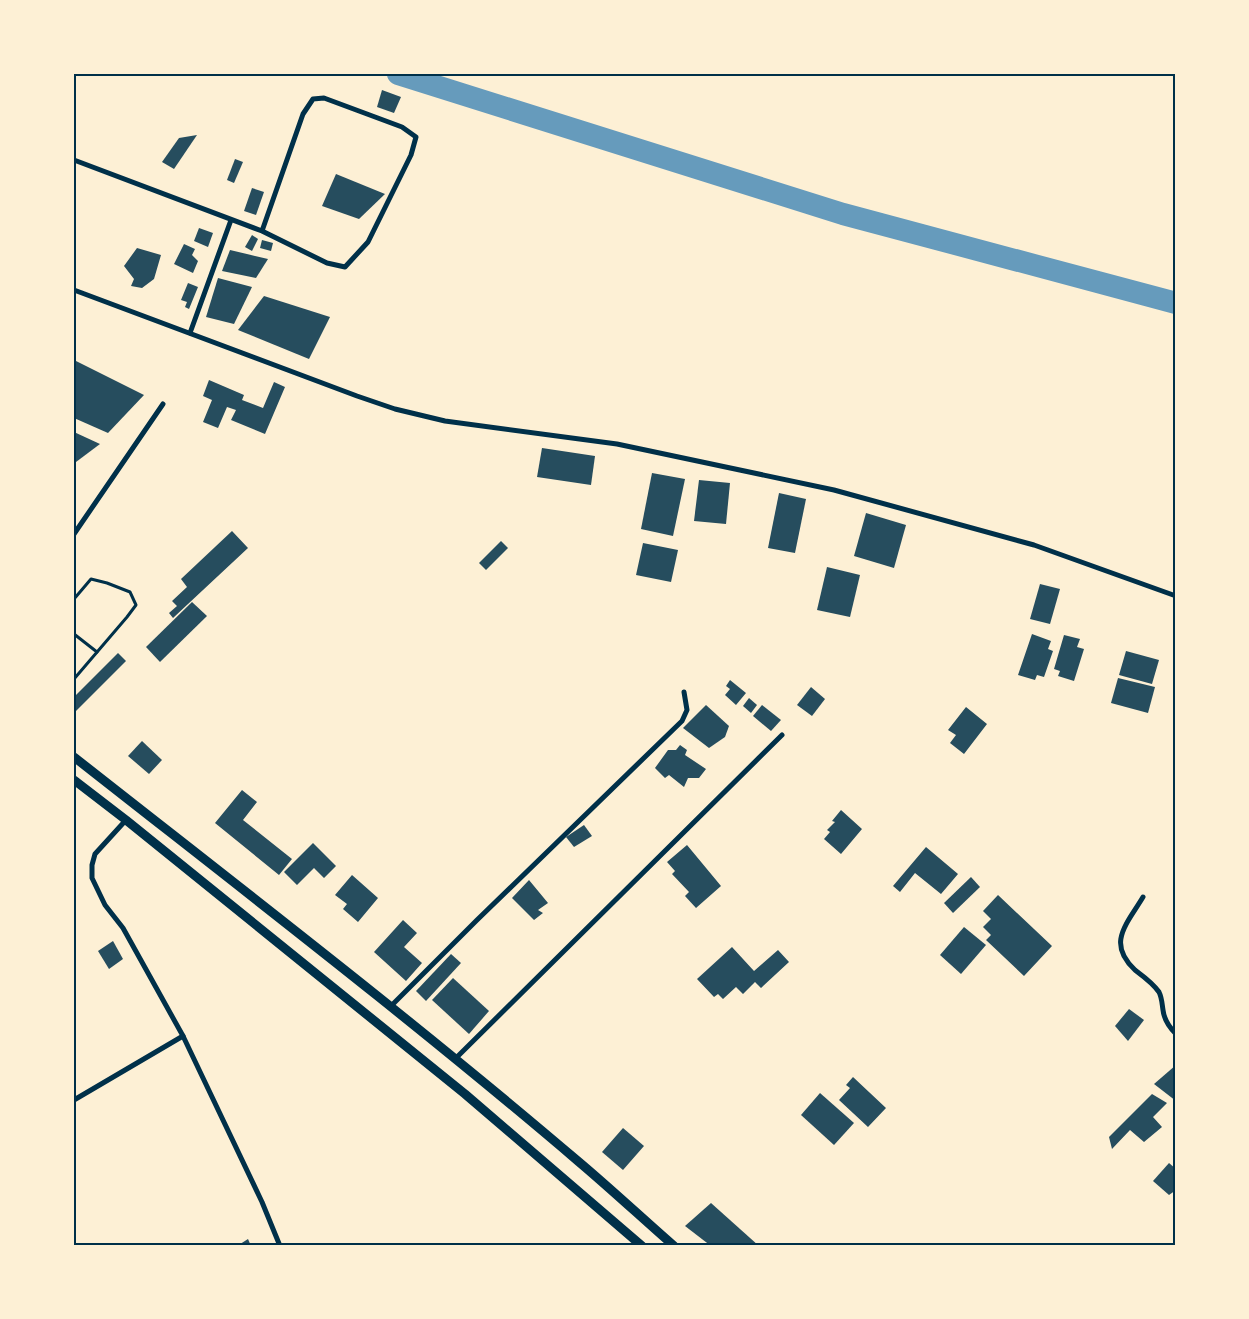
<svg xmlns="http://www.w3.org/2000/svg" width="1249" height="1319" font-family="Helvetica,sans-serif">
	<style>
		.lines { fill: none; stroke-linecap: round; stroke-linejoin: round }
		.river { stroke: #669bbc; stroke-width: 22 }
		.building { fill: #264d5e }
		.service { stroke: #003049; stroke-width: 3 }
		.minor { stroke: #003049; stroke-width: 5 }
		.trunk { stroke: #003049; stroke-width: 9 }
		.neatline { fill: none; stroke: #003049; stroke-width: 2 }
	</style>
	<rect width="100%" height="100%" fill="#fdf0d5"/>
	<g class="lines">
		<polyline class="river" points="398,74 843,214 1176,303"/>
	</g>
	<g class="building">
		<polygon points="382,90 401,97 394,113 377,107"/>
		<polygon points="197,135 174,169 162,162 179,138"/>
		<polygon points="235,159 243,162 234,183 227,180"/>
		<polygon points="336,174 385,194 359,219 322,206"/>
		<polygon points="252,188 264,192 256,215 244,211"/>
		<polygon points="199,228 213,233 208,247 194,241"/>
		<polygon points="252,235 258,239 252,251 245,247"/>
		<polygon points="262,240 273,243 271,251 260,248"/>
		<polygon points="184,244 195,249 192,255 198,261 193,273 174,264"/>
		<polygon points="137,248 161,255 154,279 142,288 131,286 134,279 124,266"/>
		<polygon points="230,250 268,259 256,278 222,271"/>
		<polygon points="218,278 252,287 234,324 206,317"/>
		<polygon points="188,283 198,287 189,309 185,307 187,302 181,300"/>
		<polygon points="264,296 330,317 309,359 238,330"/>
		<polygon points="74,360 144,395 108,433 74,418"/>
		<polygon points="209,380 244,395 242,400 263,408 274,382 285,387 265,434 231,420 236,410 227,407 218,428 203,422 212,400 203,396"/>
		<polygon points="74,432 100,444 76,462 74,461"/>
		<polygon points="542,448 595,456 591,485 537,477"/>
		<polygon points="652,473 685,479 673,536 641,529"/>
		<polygon points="699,480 730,483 726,524 694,521"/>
		<polygon points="779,493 806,499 795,553 768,548"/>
		<polygon points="866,513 906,525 894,568 854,556"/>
		<polygon points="232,531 248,548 173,618 169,613 177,606 172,601 187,587 181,579"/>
		<polygon points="501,541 508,548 486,570 479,563"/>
		<polygon points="643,543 678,550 671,582 636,575"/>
		<polygon points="827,567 860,575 850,617 817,610"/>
		<polygon points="1040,584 1060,589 1050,624 1030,619"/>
		<polygon points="192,602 207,616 160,662 146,647"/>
		<polygon points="1032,634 1051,641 1048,649 1053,651 1044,677 1037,675 1035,680 1018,675"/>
		<polygon points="1064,635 1080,639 1077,647 1084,649 1074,681 1058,676 1060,671 1054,669"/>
		<polygon points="1126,651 1159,660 1152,684 1119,675"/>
		<polygon points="118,653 126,661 74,713 74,697"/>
		<polygon points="1118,678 1155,687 1148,713 1111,703"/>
		<polygon points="730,680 746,693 736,705 725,695 730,689 726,686"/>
		<polygon points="811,687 825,699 812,716 797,705"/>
		<polygon points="749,698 757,705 751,713 743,706"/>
		<polygon points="706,705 729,726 725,737 709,748 683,728"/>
		<polygon points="762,705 781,720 771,731 753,716"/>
		<polygon points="966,707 987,724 964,754 950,743 956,735 948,730"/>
		<polygon points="142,741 162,760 149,774 128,756"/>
		<polygon points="680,745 687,750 685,755 706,769 699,778 688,778 684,787 669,775 665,778 655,768 668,750 676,750"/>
		<polygon points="242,790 257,802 243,820 292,859 279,875 215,823"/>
		<polygon points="841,810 862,829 841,854 824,839 830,832 827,830 835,822 832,821"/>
		<polygon points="584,825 592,836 574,847 566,837"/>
		<polygon points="313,843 336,866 324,878 314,868 297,885 284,872"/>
		<polygon points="687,845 721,886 696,908 685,896 689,892 672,874 675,871 667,862"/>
		<polygon points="926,847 958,874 941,894 915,873 900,892 893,886"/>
		<polygon points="352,875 378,898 358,922 343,909 347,904 335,895"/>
		<polygon points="971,877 980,887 953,913 944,903"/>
		<polygon points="529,880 548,903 538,910 543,913 534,920 512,898"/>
		<polygon points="998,895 1052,946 1024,976 986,940 991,935 983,927 991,919 983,911"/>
		<polygon points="403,920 417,933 404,947 422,963 406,981 374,952"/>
		<polygon points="964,927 986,945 961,974 940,955"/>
		<polygon points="113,941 123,959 109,969 98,951"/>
		<polygon points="732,947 754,971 778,950 789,962 761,988 755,982 743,994 736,987 723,999 718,994 714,997 697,979"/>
		<polygon points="451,954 461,963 426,1001 416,991"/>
		<polygon points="453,978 489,1011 469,1034 432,1000"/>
		<polygon points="1129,1009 1144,1020 1128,1041 1115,1026"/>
		<polygon points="1176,1065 1176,1101 1154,1084"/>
		<polygon points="853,1077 886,1108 868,1127 839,1100 850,1088 846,1085"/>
		<polygon points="820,1093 854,1123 834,1145 801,1115"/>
		<polygon points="1152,1094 1167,1103 1153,1117 1162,1127 1144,1142 1130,1130 1112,1149 1109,1137"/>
		<polygon points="623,1128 644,1146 623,1170 602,1152"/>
		<polygon points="1169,1163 1176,1169 1176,1190 1169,1195 1153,1181"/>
		<polygon points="711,1203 759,1246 711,1246 685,1226"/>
		<polygon points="248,1239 251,1246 237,1246"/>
	</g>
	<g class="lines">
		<g class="service">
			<polyline points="74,599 91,579 107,583 130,592 136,605 127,617 74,679"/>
			<polyline points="74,634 97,652"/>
		</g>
		<g class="minor">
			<polyline points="74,160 262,231 327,263 345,267 368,242 411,155 416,137 402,127 324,98 313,99 303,114 262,231"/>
			<polyline points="74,290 357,396 395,409 445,421 617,444 834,490 1034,545 1176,596"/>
			<polyline points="190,333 231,220"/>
			<polyline points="74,534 163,404"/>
			<polyline points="126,820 95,854 92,865 92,878 105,905 123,928 183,1036 262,1202 280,1246"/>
			<path d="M1143,897C1127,924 1106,943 1135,970C1143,976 1153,983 1159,992C1162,998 1162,1004 1163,1010C1164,1019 1169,1027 1176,1034"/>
			<polyline points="391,1006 477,920 682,721 687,710 684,692"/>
			<polyline points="455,1059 782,735"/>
			<polyline points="74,1100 183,1036"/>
		</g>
		<g class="trunk">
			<path d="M74,757C243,890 415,1022 579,1162C611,1189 642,1218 674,1246"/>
			<polyline points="74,780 126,820 465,1094 642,1246"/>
		</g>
	</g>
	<rect width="1249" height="1319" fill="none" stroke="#fdf0d5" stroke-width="150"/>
	<rect x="75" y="75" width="1099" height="1169" class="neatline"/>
</svg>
